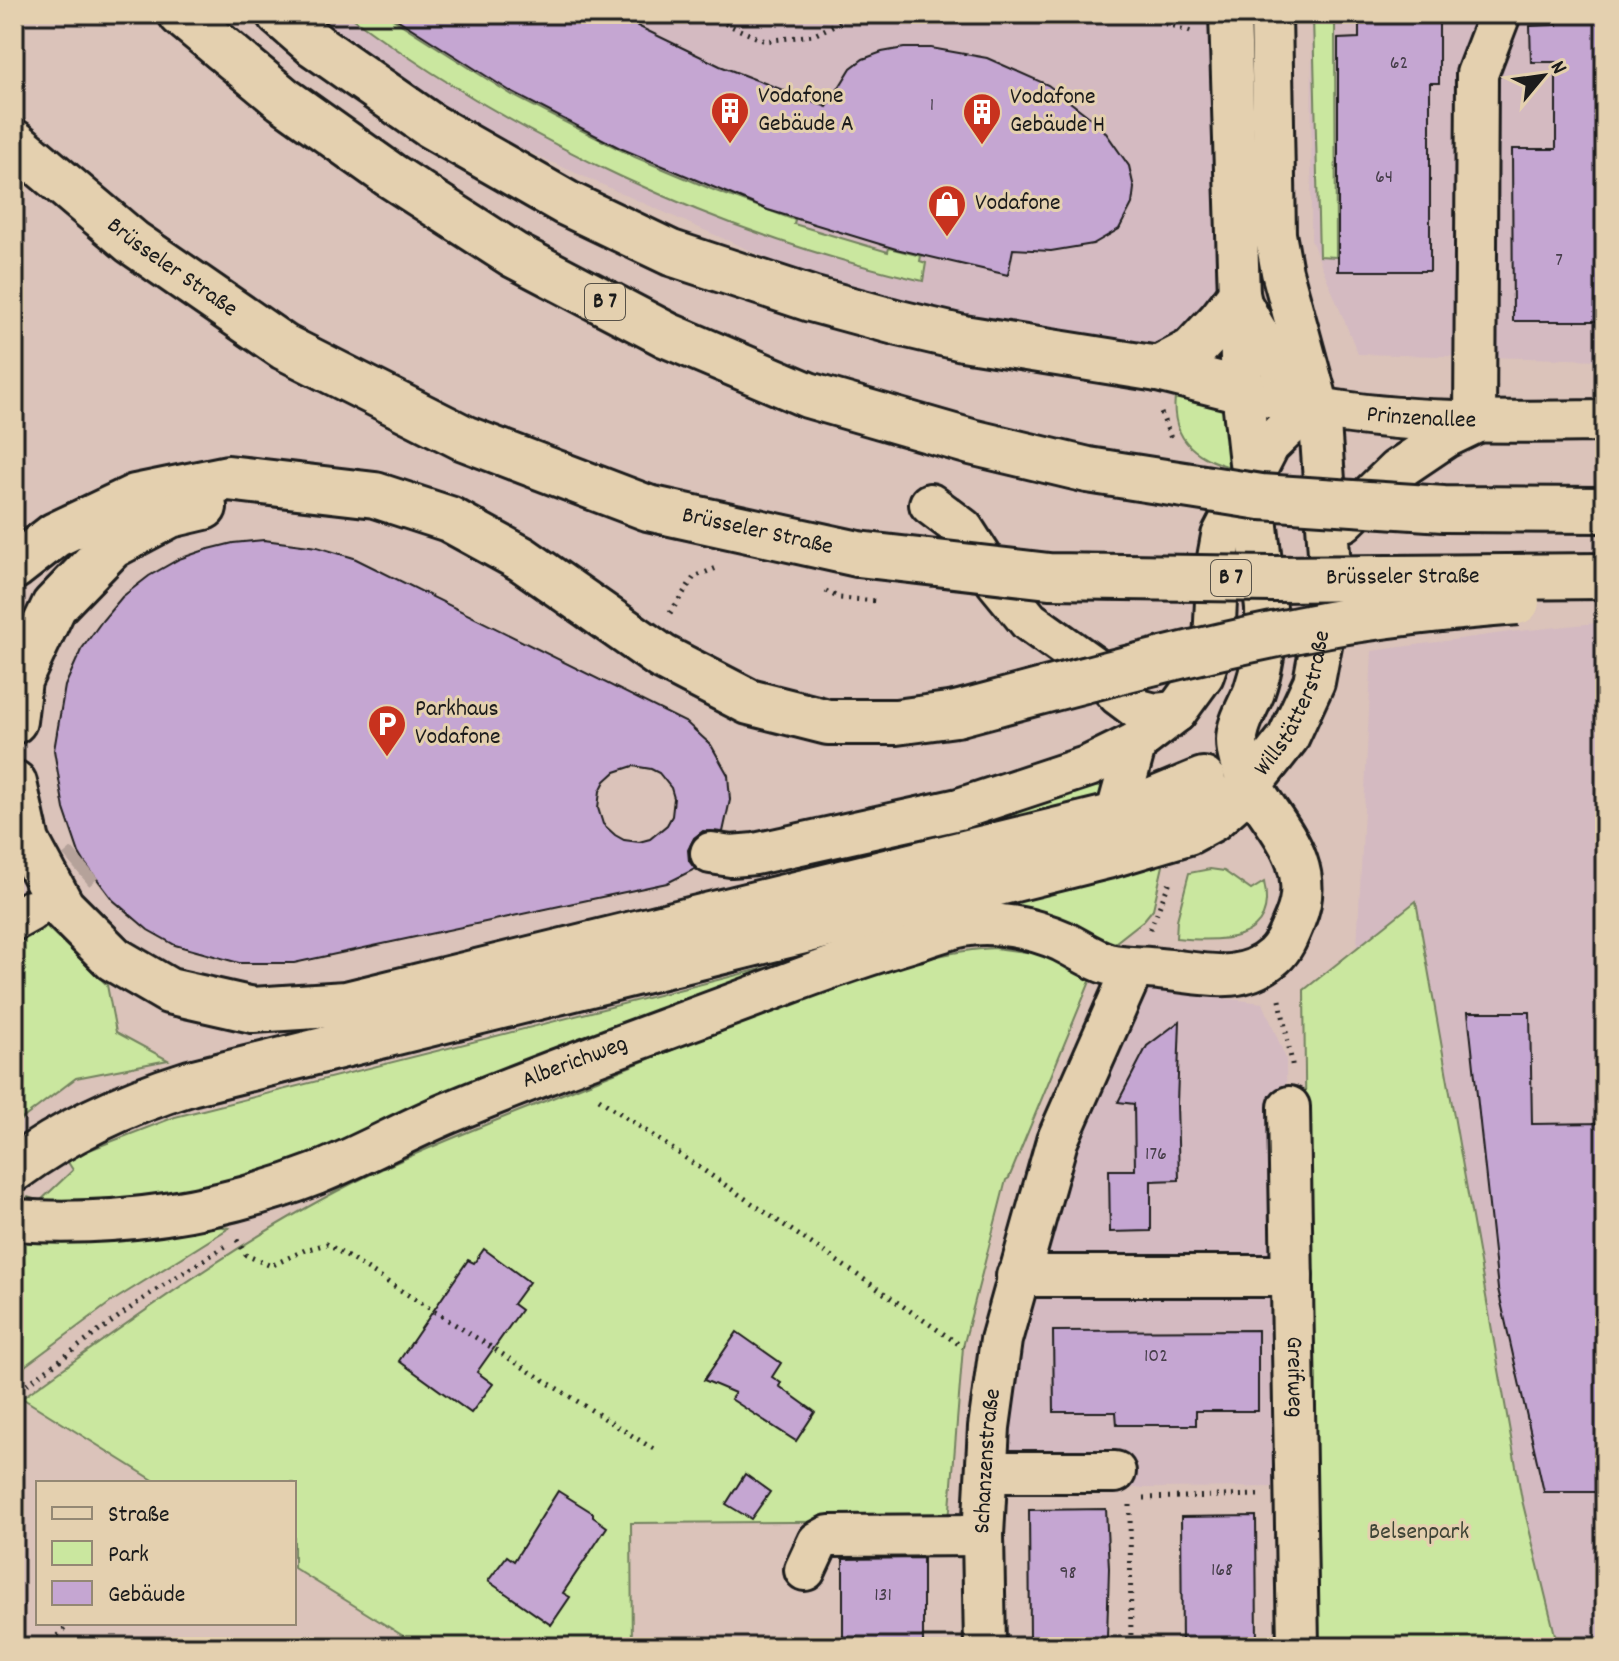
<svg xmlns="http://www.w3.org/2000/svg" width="1619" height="1661" font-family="Dekko,sans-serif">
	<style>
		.built { fill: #d4bac1 }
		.green { fill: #cae79f; stroke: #73825e; stroke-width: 2 }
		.building { fill: #c5a6d2; stroke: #1c1c1c; stroke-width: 2; fill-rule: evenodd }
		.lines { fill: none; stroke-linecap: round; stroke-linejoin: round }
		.minor-tunnel { stroke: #b5a29a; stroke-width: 40; stroke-dasharray: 40 20; stroke-linecap: butt }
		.minor-casing { stroke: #1c1c1c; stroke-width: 46 }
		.highway-casing { stroke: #1c1c1c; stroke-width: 50 }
		.path { stroke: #1c1c1c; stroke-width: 5; stroke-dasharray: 2 6; stroke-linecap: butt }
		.minor { stroke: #e4d0af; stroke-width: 40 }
		.highway { stroke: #e4d0af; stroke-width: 44 }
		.highway-bridge-casing { stroke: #1c1c1c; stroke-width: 50; stroke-linecap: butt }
		.highway-bridge { stroke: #e4d0af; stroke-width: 44 }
		.labels { text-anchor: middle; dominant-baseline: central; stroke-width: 6; stroke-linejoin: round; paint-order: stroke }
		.number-label { font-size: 20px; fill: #463e4a }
		.shield { fill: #e4d0af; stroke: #585248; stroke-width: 2 }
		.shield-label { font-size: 22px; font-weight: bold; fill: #1c1c1c }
		.poi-label { font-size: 24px; fill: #1c1c1c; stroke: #e4d0af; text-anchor: start }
		.street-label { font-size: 24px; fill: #1c1c1c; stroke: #e4d0af }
		.park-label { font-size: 24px; fill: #3f4536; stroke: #e4d0af }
	</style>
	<rect width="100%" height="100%" fill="#dbc3ba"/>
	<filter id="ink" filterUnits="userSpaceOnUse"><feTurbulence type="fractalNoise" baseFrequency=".0125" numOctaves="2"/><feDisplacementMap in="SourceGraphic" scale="16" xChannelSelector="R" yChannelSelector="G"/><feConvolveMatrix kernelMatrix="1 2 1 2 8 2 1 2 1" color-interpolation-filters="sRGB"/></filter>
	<g filter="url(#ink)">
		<g class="built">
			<polygon points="309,14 347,14 430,73 486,106 622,176 705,212 780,239 833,257 922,281 926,263 920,261 920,257 889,249 888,252 794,224 795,220 716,191 635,157 512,95 385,14 1215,14 1224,304 1194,362 981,326 816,280 495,137 349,46"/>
			<polygon points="1312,14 1605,14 1605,360 1358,354 1311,240"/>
			<polygon points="1605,622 1605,1647 1558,1647 1522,1500 1357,948 1372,651 1510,632"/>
			<polygon points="1134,987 1263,1003 1286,1059 1291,1487 996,1489 1006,1342 1065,1145"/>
		</g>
		<g class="green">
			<path d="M347,14H385L512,95L557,118L635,157L716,191L795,220L794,224L888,252L889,248L921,256L920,261L926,263L923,281C718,235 515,138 347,14Z"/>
			<polygon points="1313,16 1335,18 1336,257 1319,256"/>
			<path d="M1176,389L1227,407L1235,468C1192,458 1168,436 1176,389Z"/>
			<polygon points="1107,774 1103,798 988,829 985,822"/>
			<polygon points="1165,857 1153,909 1144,920 1102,953 971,906"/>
			<path d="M1210,869L1224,871L1251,890L1264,882C1278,944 1218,942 1176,938L1177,920L1189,873Z"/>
			<polygon points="1416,901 1522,1500 1558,1647 1312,1647 1304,990"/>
			<polygon points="42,922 107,985 116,1032 168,1060 76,1078 14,1125 14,947"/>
			<path d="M995,948L1041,954L1091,979L1009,1178L1006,1180L963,1347L949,1521L631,1523L632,1647H421L294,1568V1483H158L22,1398C133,1319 244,1236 367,1176C425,1148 485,1125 545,1101C612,1074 679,1046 747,1021C823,993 914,952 995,948Z"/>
			<polygon points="809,957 317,1164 191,1202 14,1208 28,1197 40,1201 73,1170 66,1159 175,1117"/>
			<polygon points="195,1222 229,1228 111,1302 14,1374 14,1232"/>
		</g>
		<g class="building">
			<polygon points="389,14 613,14 720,66 827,107 851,68 863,59 882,52 904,48 931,48 987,58 1048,85 1101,126 1129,166 1134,188 1132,204 1119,229 1093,244 1051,251 1013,249 1008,275 896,249 768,210 620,148 513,93"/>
			<polygon points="1359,14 1439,14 1439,83 1430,83 1430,271 1338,271 1338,39 1359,38"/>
			<polygon points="1556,14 1605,14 1605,321 1513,321 1512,149 1556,149 1556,62 1531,62 1530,26 1557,25"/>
			<path d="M264,540L317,547L354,558L687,723L711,745L728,775L730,800L723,832L703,831L694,838L688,850L689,861L695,869L667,883L294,963H239L175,945L148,930L113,900L85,863L79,853L64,809L54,750L65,686L81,650L102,621L122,597L149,576L179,559L205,550L233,543ZM633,766L651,769L659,773L671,788L674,798L672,816L667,825L650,839L639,842L624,840L615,835L603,824L598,808L600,791L605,781L615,772Z"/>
			<polygon points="1468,1012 1530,1012 1532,1124 1605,1123 1605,1492 1544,1492 1498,1289"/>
			<polygon points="1180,1021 1177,1103 1179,1180 1151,1181 1151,1231 1110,1232 1109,1170 1135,1170 1134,1104 1118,1102 1147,1046"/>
			<polygon points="484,1249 529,1282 513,1304 521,1310 477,1372 493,1384 471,1413 399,1361 468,1260 474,1263"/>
			<polygon points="1258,1330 1258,1411 1196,1411 1196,1425 1117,1425 1116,1412 1054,1412 1053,1331"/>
			<polygon points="737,1332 781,1363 772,1377 781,1383 779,1386 815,1412 796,1441 731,1399 735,1393 704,1380"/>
			<polygon points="745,1474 770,1492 751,1519 726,1504"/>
			<polygon points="558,1491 593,1513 593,1517 607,1527 563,1593 570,1597 551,1625 488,1581 507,1556 514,1561"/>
			<polygon points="1106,1509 1109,1568 1107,1638 1030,1639 1029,1510"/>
			<polygon points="1256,1516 1257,1647 1182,1646 1181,1517"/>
			<polygon points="923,1558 923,1647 843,1647 843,1559"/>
		</g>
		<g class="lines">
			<polyline class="minor-tunnel" points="31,910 85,863"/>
			<g class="minor-casing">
				<g id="minor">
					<path d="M1243,307C1263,346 1286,378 1319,408"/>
					<path id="s1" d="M1242,390C1267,396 1293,403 1319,408C1413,425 1510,422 1605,421"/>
					<polyline points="930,504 963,529 997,582 1029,621 1092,666 1119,695 1139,710 1155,714 1176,712"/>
					<polyline points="1344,521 1397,470 1446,437 1475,423 1477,74 1500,14"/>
					<path id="s2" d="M1251,785L1288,738L1314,682L1328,608L1329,553L1319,408L1282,272L1275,234L1271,14"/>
					<polyline points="1116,816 1136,743"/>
					<polyline points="711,853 731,856 755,854 959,809 1089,766 1136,743 1176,712 1203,675 1214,643 1218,558 1222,536 1269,445 1295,420 1319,408"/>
					<polyline points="14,920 30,911"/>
					<path id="s3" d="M1289,1107L1298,1647"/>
					<path id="s4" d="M14,1220C119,1227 218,1212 316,1174C361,1156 403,1132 448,1113C555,1068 666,1030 776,988C821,971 866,955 913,941C929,936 946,929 962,926C994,920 1033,928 1062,941C1078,949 1092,959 1108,964C1126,968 1142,967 1159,969C1199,972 1240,987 1274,956C1285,946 1289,933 1295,919C1326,845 1237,803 1237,740C1237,724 1248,707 1254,692C1264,663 1267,638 1266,608L1242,390L1230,14"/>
					<polyline points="1017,1276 1292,1276"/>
					<polyline points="987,1472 1115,1472"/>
					<polyline points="805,1570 818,1542 829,1536 983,1535"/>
					<path id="s5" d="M985,1647L983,1535L989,1427L1001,1340L1057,1141L1133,969"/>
				</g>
			</g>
			<g class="highway-casing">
				<g id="highway">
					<polyline points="181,14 283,99 390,175 514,255 667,335 808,395 971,442 1088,470"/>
					<polyline points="279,14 315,45 431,126 566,203 671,253 811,299 899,323 963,338 1158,369 1242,390"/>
					<path id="s6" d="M14,142L132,242L284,347L464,438L648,508L858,554"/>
					<polyline points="1158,369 1192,351 1221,320 1238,298"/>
					<polyline points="14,567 55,535 135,497 228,478 375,495 449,519 522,559 662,657 749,702 828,722 896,722 956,714"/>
					<polyline points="14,721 19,680 54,606 112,546 170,515 204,507"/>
					<polyline points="14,783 27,842 62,907 114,959 169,991 253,1010 346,1004 1116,816 1203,780"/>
					<path d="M14,1169C68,1129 126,1103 190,1083L1107,856L1188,832L1212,819L1251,785"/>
				</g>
			</g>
			<g class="path">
				<polyline points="703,14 765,41 814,35 856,14"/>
				<polyline points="1135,14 1191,32"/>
				<polyline points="1161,413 1172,441"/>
				<polyline points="826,591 839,598 878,601"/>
				<polyline points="670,613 694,577 719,567"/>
				<polyline points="1150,929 1171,879"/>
				<polyline points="1280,1000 1293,1069"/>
				<polyline points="599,1099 963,1347"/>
				<polyline points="237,1240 246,1255 271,1266 305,1250 327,1244 655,1450"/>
				<polyline points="14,1394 151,1293 229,1244"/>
				<polyline points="1144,1498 1258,1495"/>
				<polyline points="1130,1505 1131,1647"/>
				<polyline points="46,1647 70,1623"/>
			</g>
			<use href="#minor" class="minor"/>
			<use href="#highway" class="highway"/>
			<g class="highway-bridge-casing">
				<g id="highway-bridge">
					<polyline points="1088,470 1261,497 1444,509 1605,510"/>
					<path id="s7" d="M858,554L1049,576L1272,579L1605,576"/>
					<path d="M956,714C1080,681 1203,647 1329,624C1392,613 1454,607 1517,602"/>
				</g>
			</g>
			<use href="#highway-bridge" class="highway-bridge"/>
		</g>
	</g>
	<defs>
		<g id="building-pin" transform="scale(2)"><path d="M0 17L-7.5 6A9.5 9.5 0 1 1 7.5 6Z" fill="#c8321e" stroke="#e4d0af"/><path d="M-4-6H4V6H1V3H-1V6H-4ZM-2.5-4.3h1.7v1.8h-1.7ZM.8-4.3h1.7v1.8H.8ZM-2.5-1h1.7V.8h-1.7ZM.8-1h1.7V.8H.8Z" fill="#fff"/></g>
		<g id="shop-pin" transform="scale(2)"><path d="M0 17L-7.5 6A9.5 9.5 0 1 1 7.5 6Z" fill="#c8321e" stroke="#e4d0af"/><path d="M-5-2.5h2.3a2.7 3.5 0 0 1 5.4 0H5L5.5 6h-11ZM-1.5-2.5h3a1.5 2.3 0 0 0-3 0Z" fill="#fff"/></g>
		<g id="parking-pin" transform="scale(2)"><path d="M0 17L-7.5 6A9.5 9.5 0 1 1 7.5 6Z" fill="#c8321e" stroke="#e4d0af"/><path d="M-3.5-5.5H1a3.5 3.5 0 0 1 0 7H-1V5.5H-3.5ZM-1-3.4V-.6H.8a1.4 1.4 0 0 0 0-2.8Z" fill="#fff"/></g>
	</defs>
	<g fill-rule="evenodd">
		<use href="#building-pin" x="730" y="111"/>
		<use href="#building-pin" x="982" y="112"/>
		<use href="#shop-pin" x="947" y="204"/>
		<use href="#parking-pin" x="387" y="724"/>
	</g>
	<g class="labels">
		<g class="number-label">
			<text x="1399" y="64">62</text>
			<text x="932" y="106">1</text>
			<text x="1384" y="178">64</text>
			<text x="1559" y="261">7</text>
			<text x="1156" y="1155">176</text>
			<text x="1156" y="1357">102</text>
			<text x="1222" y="1571">168</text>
			<text x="1068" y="1574">98</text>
			<text x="883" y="1596">131</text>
		</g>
		<g class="shield">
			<rect x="585" y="284" width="40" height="36" rx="6"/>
			<rect x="1211" y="560" width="40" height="36" rx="6"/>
		</g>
		<g class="shield-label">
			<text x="605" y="302">B 7</text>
			<text x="1231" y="578">B 7</text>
		</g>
		<g class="poi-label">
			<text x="758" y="97">Vodafone<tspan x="758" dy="28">Gebäude A</tspan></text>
			<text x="1010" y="98">Vodafone<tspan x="1010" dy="28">Gebäude H</tspan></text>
			<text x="975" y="204">Vodafone</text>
			<text x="415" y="710">Parkhaus<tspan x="415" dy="28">Vodafone</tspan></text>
		</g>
		<g class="street-label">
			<text stroke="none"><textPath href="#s6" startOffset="202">Brüsseler Straße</textPath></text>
			<text stroke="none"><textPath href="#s1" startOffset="182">Prinzenallee</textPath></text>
			<text stroke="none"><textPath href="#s6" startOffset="850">Brüsseler Straße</textPath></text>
			<text stroke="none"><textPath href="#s7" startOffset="546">Brüsseler Straße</textPath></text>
			<text stroke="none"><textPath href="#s2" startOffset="94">Willstätterstraße</textPath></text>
			<text stroke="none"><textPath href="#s4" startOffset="590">Alberichweg</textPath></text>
			<text stroke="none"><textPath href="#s3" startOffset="270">Greifweg</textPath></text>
			<text stroke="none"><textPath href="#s5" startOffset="186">Schanzenstraße</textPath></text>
		</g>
		<g class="park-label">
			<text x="1419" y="1533">Belsenpark</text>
		</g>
	</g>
	<rect width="1619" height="1661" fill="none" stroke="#e4d0af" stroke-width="48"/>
	<rect x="24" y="24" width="1571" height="1613" fill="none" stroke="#1c1c1c" stroke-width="3" filter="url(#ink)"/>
	<rect x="36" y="1481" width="260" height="144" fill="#e4d0af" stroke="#948874" stroke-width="2"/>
	<rect x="52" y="1507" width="40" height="12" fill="#e4d0af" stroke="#948874" stroke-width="2"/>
	<text x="108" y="1521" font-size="24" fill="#1c1c1c">Straße</text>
	<rect x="52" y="1541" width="40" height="24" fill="#cae79f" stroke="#948874" stroke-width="2"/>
	<text x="108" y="1561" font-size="24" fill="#1c1c1c">Park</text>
	<rect x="52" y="1581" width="40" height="24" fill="#c5a6d2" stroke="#948874" stroke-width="2"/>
	<text x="108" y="1601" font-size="24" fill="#1c1c1c">Gebäude</text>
	<g transform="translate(1543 76) rotate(61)" stroke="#e4d0af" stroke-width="6" paint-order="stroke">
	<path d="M0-6L14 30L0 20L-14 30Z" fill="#1c1c1c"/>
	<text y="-12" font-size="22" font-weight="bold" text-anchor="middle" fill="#1c1c1c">N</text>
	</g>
</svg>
